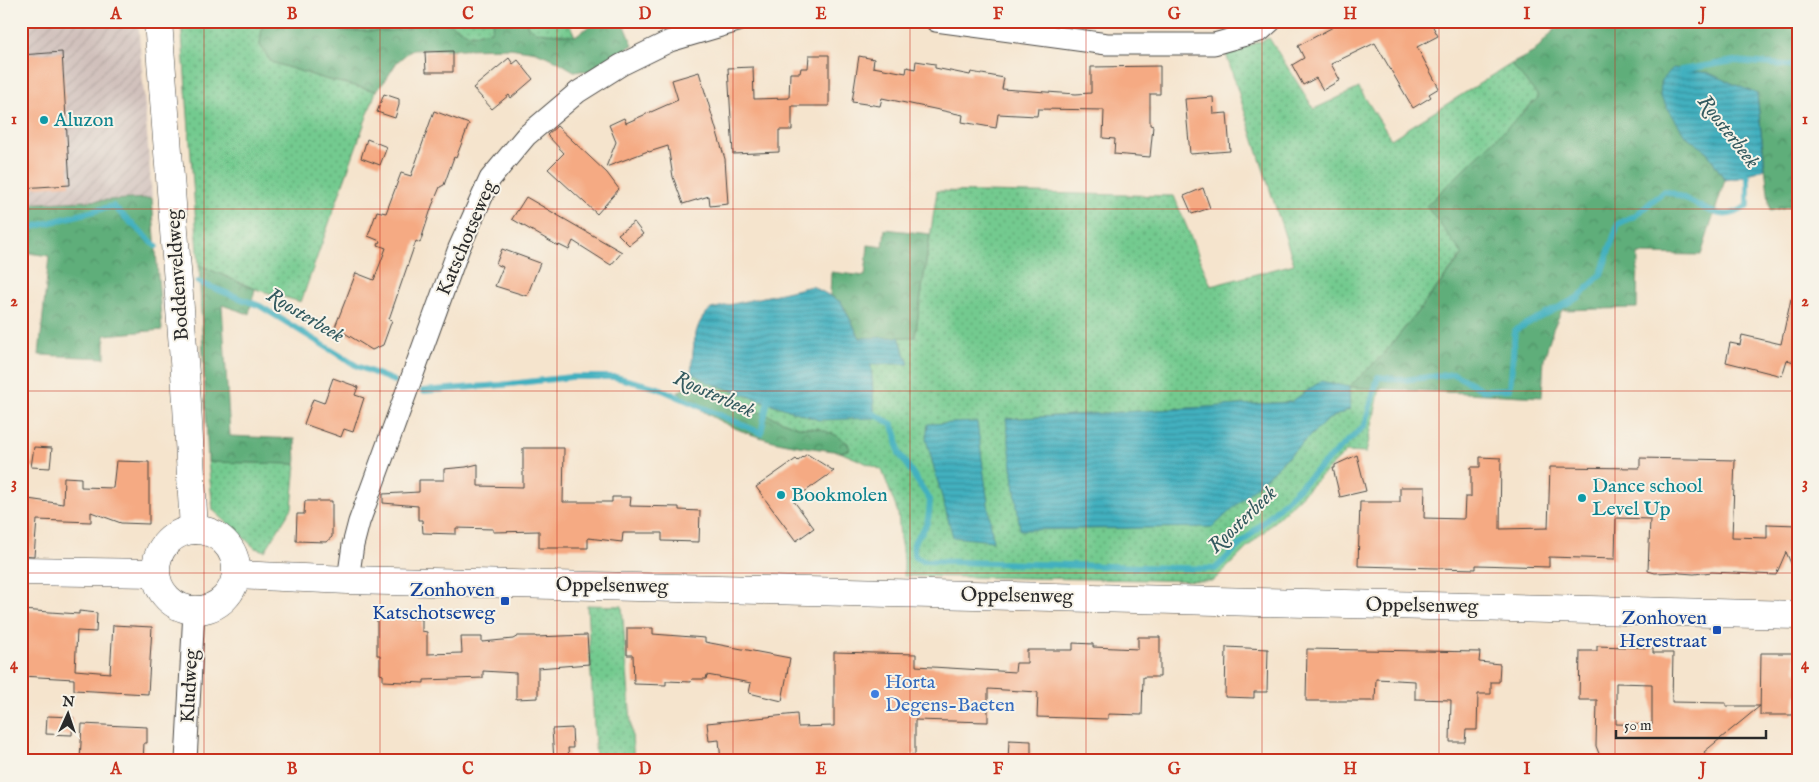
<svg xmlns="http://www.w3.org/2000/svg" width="1819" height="782" font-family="'IM FELL English',serif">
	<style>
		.industrial { fill: url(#industrial-furrows) }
		.grass { fill: url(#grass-dots); stroke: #4f7a5d; fill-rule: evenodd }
		.forest { fill: url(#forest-crowns); stroke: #446c52 }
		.water { fill: url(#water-rules); stroke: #366e75 }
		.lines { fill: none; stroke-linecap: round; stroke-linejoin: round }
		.stream { stroke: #42b0bf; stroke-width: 6 }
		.building { fill: #f5aa83; fill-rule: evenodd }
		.minor-casing { stroke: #494743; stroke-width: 23 }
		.tertiary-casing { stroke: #494743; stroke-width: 29 }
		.minor { stroke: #fff; stroke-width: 21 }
		.tertiary { stroke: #fff; stroke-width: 28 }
		.grid { fill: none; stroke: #c8321e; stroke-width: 1; stroke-opacity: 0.55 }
		.culture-dot { fill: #0f9aa8; stroke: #f7f3e8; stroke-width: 2 }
		.transit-dot { fill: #1a4fb4; stroke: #f7f3e8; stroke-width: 2 }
		.shop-dot { fill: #3f7fe0; stroke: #f7f3e8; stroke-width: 2 }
		.labels { text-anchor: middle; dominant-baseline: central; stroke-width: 4; stroke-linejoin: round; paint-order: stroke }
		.culture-label { font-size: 20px; fill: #0d838f; stroke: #f7f3e8; text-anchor: start }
		.street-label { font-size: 20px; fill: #2b2b2b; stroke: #f7f3e8 }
		.transit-label { font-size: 20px; fill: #164399; stroke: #f7f3e8; text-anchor: end }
		.shop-label { font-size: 20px; fill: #366cbe; stroke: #f7f3e8; text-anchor: start }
		.water-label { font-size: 21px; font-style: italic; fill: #335a5f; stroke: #f7f3e8 }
		.neatline { fill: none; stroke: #c8321e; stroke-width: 2 }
		.grid-label { font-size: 16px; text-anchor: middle; font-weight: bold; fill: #c8321e }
	</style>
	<defs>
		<pattern id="industrial-furrows" width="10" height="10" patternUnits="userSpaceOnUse" patternTransform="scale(1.25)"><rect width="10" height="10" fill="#d0c0bb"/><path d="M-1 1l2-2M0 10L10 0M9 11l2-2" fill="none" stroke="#b3a5a1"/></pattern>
		<pattern id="grass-dots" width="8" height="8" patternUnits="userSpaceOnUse" patternTransform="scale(1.25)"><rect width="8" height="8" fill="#73ca8f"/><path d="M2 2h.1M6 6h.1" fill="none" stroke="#5fa475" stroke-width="1.8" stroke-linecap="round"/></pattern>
		<pattern id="forest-crowns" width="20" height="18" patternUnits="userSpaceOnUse" patternTransform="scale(1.25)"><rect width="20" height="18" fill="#5eae7a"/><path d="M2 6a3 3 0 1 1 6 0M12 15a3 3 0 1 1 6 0" fill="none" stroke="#4e8e64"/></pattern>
		<pattern id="water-rules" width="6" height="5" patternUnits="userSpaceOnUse" patternTransform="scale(1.25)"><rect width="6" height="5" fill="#42b0bf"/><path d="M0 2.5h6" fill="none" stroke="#378f9b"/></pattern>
	</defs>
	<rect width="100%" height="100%" fill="#f7f3e8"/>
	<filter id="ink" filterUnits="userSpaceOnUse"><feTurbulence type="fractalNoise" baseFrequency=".02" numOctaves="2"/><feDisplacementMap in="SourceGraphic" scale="10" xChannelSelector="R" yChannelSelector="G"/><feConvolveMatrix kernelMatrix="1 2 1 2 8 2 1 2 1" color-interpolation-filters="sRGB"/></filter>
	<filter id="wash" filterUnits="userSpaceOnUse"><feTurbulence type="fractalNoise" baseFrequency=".0096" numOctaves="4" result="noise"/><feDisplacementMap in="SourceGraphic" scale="20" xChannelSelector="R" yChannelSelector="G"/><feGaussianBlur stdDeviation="1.12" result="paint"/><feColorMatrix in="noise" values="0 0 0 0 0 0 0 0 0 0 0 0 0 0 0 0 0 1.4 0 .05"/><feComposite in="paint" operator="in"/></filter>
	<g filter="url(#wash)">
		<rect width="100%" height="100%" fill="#f5e4cd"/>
		<polygon class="industrial" points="21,21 138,21 152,198 21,204"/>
		<g class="grass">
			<polygon points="181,21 260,21 262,27 260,45 271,62 325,79 376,91 301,302 255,289 199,265"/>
			<polygon points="315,21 419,21 420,25 407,29 387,31 343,31"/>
			<polygon points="445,21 494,21 491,31 471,35"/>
			<polygon points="527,21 568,21 575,36 537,32 527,26"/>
			<path d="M1269,38L1314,109L1359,88L1391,139L1511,64L1539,97L1426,206L1463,254L1383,355L1350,387L1380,389L1366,453L1346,452L1213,581L904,576V560L900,539L898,513L882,470L840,452L849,450L820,429L798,427L689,385L691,372L707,382L819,420L871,363L908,364L899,337L915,336L937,191L1174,196L1211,286L1294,264L1226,54ZM1291,402L1350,409L1327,420L1006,419Z"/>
			<polygon points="208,462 296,464 292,508 265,551 255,548 213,510"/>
			<polygon points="587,605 622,606 634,761 596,761"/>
		</g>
		<g class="forest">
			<polygon points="260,21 315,21 343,31 387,31 407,29 420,25 419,21 445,21 471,35 491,31 494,21 527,21 527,26 537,32 575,36 588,27 593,21 623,21 633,45 589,71 574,71 555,60 536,52 510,48 411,50 397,62 385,81 376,91 325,79 271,62 260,45 262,27"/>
			<polygon points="1562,21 1798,21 1798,204 1770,211 1757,94 1685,135 1707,152 1725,180 1701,255 1638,254 1637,308 1562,310 1553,329 1544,359 1542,397 1349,387 1383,355 1463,255 1426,206 1539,97 1511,64 1534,52"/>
			<polygon points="152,198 162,330 105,335 105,358 39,355 49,256 21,252 21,204"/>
			<polygon points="885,229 930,234 915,337 860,338 841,302 830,296 831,272 865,276 868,245 883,247"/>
			<polygon points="199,265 255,289 249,314 222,305 230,436 295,439 296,464 208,462"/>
			<path d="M689,385L798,427L820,429L836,435L848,443L850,449L840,452C814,448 784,445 759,437C730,428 701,413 678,392Z"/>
		</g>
		<g class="water">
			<polygon points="1673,68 1709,73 1757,94 1765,168 1739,178 1725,180 1707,152 1685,135 1660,96 1661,80"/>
			<path d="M812,286L841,302L860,338L899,337L909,364H871L875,418L819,420L707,382L691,372C694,350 692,323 711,309Z"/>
			<polygon points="1321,381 1349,387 1350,409 1327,420 1213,527 1020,530 1006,419 1291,402"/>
			<polygon points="977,422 993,541 953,537 926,439 928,424"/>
		</g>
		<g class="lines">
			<g class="stream">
				<polyline points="1682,74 1681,70 1734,61 1798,66"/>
				<polyline points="21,230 113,206 156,246"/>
				<polyline points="198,282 260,306 357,366 394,381"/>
				<polyline points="423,391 501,385 571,377 615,377 658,388 761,433 769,395"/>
				<path d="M869,411L892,424L896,434L899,453L930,500C929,508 930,517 926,525C920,539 910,536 915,557L923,561L1215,569L1316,471L1365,425L1378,377L1404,380L1454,374L1483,390L1510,389L1515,330L1579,297L1601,274L1618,224L1636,215L1664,191C1687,194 1712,221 1734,213C1739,212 1744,208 1748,205V177L1742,170"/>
			</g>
		</g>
		<g id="blocks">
			<g class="building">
				<polygon points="1330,21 1430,21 1438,36 1417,47 1439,88 1429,94 1431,97 1413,108 1375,43 1331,64 1340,80 1323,90 1316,78 1303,85 1292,65 1304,58 1298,46 1333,27"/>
				<polygon points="453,51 453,72 426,72 425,52"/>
				<polygon points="62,52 70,185 21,188 21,55"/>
				<polygon points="809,55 829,55 829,106 792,106 792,130 779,130 779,152 733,154 728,68 753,67 754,99 789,98 790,73 800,73 801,68 808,68"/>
				<polygon points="859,56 874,59 873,67 906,73 907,67 915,69 916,61 935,64 935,68 970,75 971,72 1004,78 1002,89 1076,94 1091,93 1091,67 1160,66 1160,94 1150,94 1150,125 1153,126 1150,157 1114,154 1115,139 1103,138 1104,110 1038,109 1037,116 998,114 996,128 962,122 963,115 882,98 880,106 852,102"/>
				<polygon points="509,58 513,64 518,60 533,79 511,98 509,95 492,109 473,88"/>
				<polygon points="699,72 725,159 728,204 710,206 709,196 683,204 673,177 668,146 649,152 648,151 606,167 616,142 609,125 624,118 626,123 678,100 672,80"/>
				<polygon points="384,94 399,99 399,105 395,118 377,112"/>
				<polygon points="1213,97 1214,114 1227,113 1230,151 1190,154 1185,99"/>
				<polygon points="434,111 469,124 456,158 454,157 444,185 440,187 432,206 420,243 416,241 389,319 392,320 383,345 372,350 335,327 356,273 374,280 386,248 378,245 380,241 368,236 377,211 386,213 401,173 411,176"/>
				<polygon points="557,126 607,173 619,189 597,214 548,169 564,153 547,135"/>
				<polygon points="367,139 387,147 380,165 361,158"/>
				<polygon points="1203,188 1210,208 1192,214 1184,196"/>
				<polygon points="526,197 578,227 622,252 611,265 573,241 569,250 559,245 558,246 512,219"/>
				<polygon points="634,222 643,234 629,245 618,234"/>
				<polygon points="502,249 540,263 527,296 495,286 503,267 496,264"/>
				<polygon points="1791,299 1798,300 1798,363 1787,360 1782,376 1726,362 1730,343 1740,345 1742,335 1781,344"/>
				<polygon points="333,378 358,387 355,395 364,398 353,432 344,429 341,437 304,424 313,399 324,403"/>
				<polygon points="34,447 52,448 50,468 31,467"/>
				<polygon points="523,448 564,448 563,502 612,502 612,497 631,497 630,506 679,507 679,510 700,511 699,542 662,541 662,533 623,533 622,542 588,538 588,548 539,548 539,531 493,532 493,529 456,528 456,534 423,533 422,520 418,520 418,506 383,503 383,494 419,492 419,480 444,480 444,469 466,467 478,464 478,486 523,487"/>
				<polygon points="807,454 834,471 793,500 814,528 796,541 756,487 796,459 798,461"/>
				<polygon points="1357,455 1366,491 1340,497 1333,468 1335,468 1335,465"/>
				<polygon points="1480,457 1501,458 1500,529 1548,528 1550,467 1640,468 1640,458 1735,460 1732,537 1767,538 1767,524 1798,525 1798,579 1786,552 1776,575 1712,572 1694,574 1680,573 1678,572 1655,573 1648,571 1650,519 1616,518 1615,559 1549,557 1549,567 1476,565 1476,569 1358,566 1360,502 1400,502 1400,487 1425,487 1424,518 1464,519 1465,497 1471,497 1471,467 1480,467"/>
				<polygon points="116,461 149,462 149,524 121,523 91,512 91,522 37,520 34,556 21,555 21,498 63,504 64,477 81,478 81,487 113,488"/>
				<polygon points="305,501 332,501 332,537 326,542 296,541 297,514 304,514"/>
				<polygon points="21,610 79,614 79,611 97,613 96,632 77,631 75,670 110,673 113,625 152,627 148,694 74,690 74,679 21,676"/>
				<polygon points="377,618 422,619 422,631 427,632 427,654 462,653 461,637 482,637 482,642 513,639 518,636 536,636 536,637 587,635 589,664 538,668 538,698 516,699 516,673 483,671 483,678 424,680 424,683 383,681 383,675 380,674 380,655 377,655"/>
				<polygon points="627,628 653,628 653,634 705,638 705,642 790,658 782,701 749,693 751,683 707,675 706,679 692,679 691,682 666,681 666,685 634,684 633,655 627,655"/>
				<polygon points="1138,637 1160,637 1160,677 1143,677 1142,715 1108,714 1108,719 1037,717 1038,692 988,689 988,722 915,720 915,754 911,755 911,761 800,761 800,757 721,761 719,740 709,741 707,723 797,714 798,727 834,726 834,652 916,654 916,666 1015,672 1016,663 1027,663 1027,650 1073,650 1073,643 1093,644 1093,647 1138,649"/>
				<path d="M1597,646L1653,648V653H1673L1672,702L1726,703V706H1760L1704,752L1710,761H1602L1596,746L1597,700H1579L1580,651H1597ZM1616,683L1652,684V725L1616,724Z"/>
				<polygon points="1226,647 1268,649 1267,692 1254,692 1254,698 1225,697"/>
				<polygon points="1307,649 1480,652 1479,662 1500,664 1499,682 1491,682 1491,694 1478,694 1477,730 1466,730 1465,742 1450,742 1451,700 1415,699 1415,681 1376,679 1375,701 1306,701"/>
				<polygon points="1761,653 1795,653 1795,671 1798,672 1798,695 1796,695 1793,715 1760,715"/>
				<polygon points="47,716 73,717 72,735 46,734"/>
				<polygon points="82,724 147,727 147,743 144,743 143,761 80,761"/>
				<polygon points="572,728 573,748 568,748 569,761 554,761 552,729"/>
				<polygon points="1009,740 1031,741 1031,761 1008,761"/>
			</g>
		</g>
	</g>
	<g filter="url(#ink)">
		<use href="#blocks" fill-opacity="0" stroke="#494743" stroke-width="1"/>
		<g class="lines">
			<g class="minor-casing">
				<g id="minor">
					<polyline points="936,21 1107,44 1214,44 1260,31 1271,21"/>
					<polyline points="348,580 353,545 359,522 459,248 490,179 526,136 578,92 621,65 670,41 738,21"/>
					<polyline points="186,761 194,611"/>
				</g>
			</g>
			<g class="tertiary-casing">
				<g id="tertiary">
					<polyline points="158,21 186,387 194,530"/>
					<circle cx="196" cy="570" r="40"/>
					<polyline points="21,571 155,573"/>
					<polyline points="236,575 348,580 1798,615"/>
				</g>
			</g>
			<use href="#minor" class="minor"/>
			<use href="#tertiary" class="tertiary"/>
		</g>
	</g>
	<path class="grid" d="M204,21V761M380,21V761M557,21V761M733,21V761M910,21V761M1086,21V761M1262,21V761M1439,21V761M1615,21V761M21,209H1798M21,391H1798M21,573H1798"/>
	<g class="culture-dot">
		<circle cx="44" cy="120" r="5"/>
		<circle cx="781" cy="495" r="5"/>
		<circle cx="1582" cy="498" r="5"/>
	</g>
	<g class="transit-dot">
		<rect x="500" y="596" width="10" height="10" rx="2.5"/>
		<rect x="1712" y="625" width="10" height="10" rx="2.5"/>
	</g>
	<circle class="shop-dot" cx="875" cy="694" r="5"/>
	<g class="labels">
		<g class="culture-label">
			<text x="54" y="120">Aluzon</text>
			<text x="1592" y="486">Dance school<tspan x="1592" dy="23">Level Up</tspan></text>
			<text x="791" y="495">Bookmolen</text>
		</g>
		<g class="street-label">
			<text transform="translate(467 238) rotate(-67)">Katschotseweg</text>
			<text transform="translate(178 275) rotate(-94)">Boddenveldweg</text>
			<text transform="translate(612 586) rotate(1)">Oppelsenweg</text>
			<text transform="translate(1017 596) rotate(1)">Oppelsenweg</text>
			<text transform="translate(1422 606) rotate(1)">Oppelsenweg</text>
			<text transform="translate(190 686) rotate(-87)">Kludweg</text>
		</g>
		<g class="transit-label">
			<text x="495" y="590">Zonhoven<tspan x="495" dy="23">Katschotseweg</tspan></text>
			<text x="1707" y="618">Zonhoven<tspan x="1707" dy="23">Herestraat</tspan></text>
		</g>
		<g class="shop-label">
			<text x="885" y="682">Horta<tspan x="885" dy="23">Degens-Baeten</tspan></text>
		</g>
		<g class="water-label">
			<text transform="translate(1728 132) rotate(52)">Roosterbeek</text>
			<text transform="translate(305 316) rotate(31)">Roosterbeek</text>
			<text transform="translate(714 395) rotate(24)">Roosterbeek</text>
			<text transform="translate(1243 520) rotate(-44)">Roosterbeek</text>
		</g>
	</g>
	<rect width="1819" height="782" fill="none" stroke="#f7f3e8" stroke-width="55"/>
	<g transform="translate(68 714) rotate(3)" stroke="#f7f3e8" stroke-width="4" paint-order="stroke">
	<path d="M0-4L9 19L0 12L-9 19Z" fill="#2b2b2b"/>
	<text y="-8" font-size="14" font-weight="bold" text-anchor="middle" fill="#2b2b2b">N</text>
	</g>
	<path d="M1616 730v8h150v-8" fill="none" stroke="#2b2b2b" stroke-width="2.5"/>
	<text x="1624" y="730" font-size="15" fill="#2b2b2b" stroke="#f7f3e8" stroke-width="4" paint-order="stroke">50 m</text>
	<rect x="28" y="28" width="1764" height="726" class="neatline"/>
	<g class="grid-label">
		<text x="116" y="19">A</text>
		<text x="292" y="19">B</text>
		<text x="468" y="19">C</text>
		<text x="645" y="19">D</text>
		<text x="821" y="19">E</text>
		<text x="998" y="19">F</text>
		<text x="1174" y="19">G</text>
		<text x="1350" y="19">H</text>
		<text x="1527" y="19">I</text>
		<text x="1703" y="19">J</text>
		<text x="14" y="124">1</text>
		<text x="1805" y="124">1</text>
		<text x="14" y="306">2</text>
		<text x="1805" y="306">2</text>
		<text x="14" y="488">3</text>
		<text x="1805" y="488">3</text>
		<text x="14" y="669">4</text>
		<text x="1805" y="669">4</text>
		<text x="116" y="774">A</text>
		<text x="292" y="774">B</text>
		<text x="468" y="774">C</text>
		<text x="645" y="774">D</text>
		<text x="821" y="774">E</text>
		<text x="998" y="774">F</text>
		<text x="1174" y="774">G</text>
		<text x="1350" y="774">H</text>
		<text x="1527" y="774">I</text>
		<text x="1703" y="774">J</text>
	</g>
</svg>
